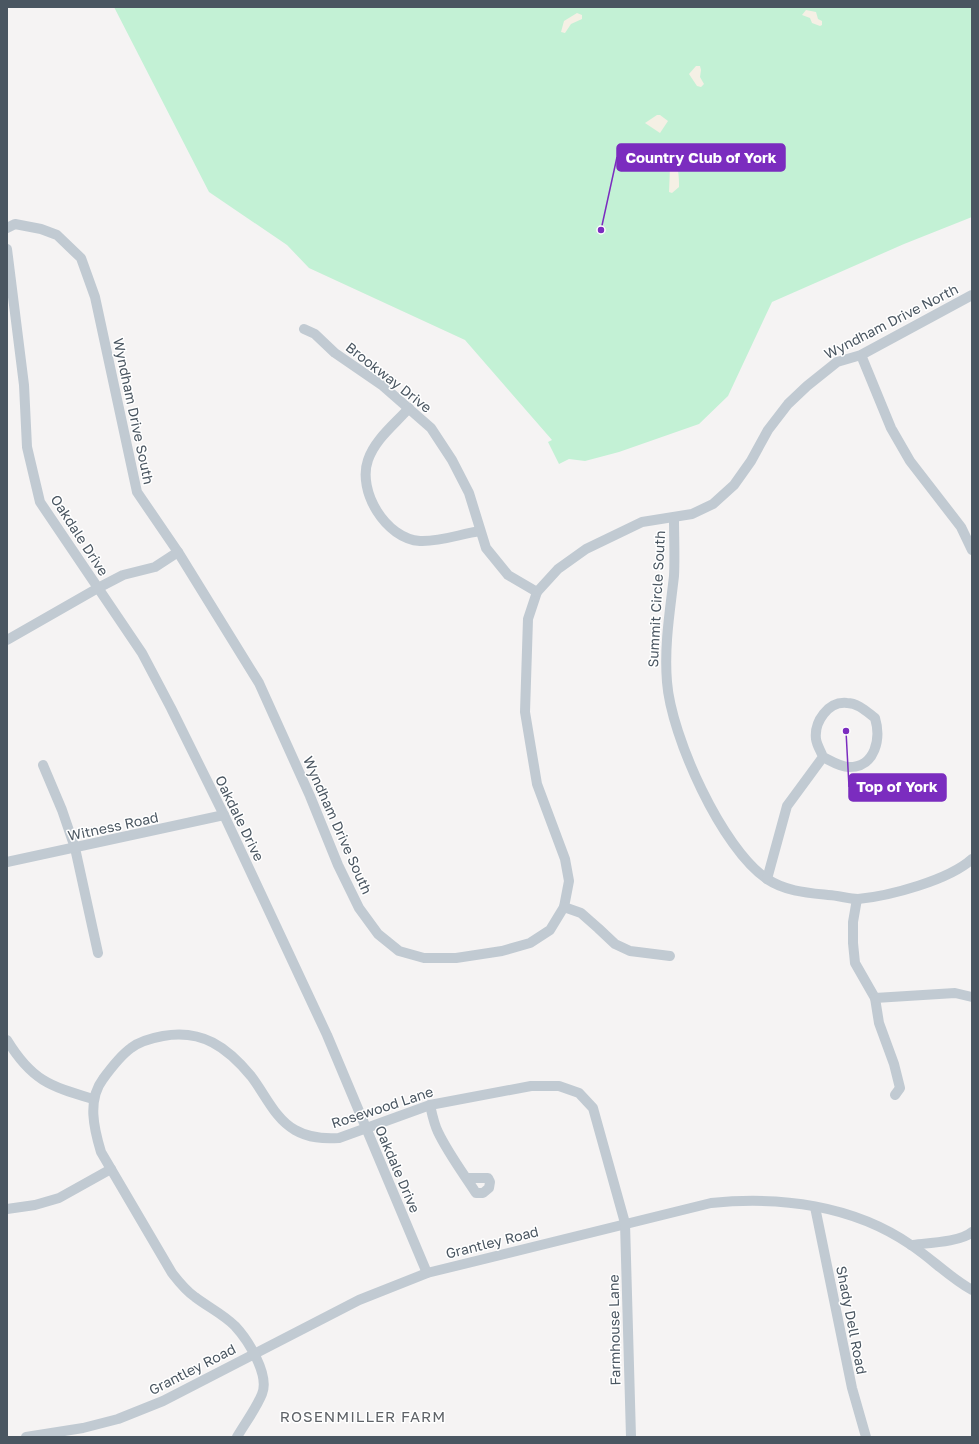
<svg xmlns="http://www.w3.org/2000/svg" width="979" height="1444" font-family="'Golos Text',sans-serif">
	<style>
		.green { fill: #c3f1d5 }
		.sand { fill: #f5f0e5 }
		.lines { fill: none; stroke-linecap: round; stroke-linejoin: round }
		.minor { stroke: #c1cad2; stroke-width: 10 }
		.labels { text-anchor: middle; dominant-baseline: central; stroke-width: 3; stroke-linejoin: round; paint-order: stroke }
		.street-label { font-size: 14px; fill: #4a5661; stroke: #fff }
		.neighbourhood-label { font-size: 15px; letter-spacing: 1px; fill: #5f6368; stroke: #fff }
		.leader { fill: none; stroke: #7b2cbf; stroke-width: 1.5 }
		.callout-dot { fill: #7b2cbf; stroke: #fff; stroke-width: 1.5 }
		.callout { fill: #7b2cbf; stroke: #7b2cbf; stroke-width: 1.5 }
		.callout-label { font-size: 15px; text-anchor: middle; font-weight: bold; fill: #fff }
	</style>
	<rect width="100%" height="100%" fill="#f5f3f3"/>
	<polygon class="green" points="114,7 972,7 972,217 904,244 772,302 728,396 699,424 619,452 585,461 569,459 559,464 548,442 552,440 465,340 309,268 287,245 209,192"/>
	<g class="sand">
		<polygon points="806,10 816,12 818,19 822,21 822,25 820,26 812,23 810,18 802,15"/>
		<polygon points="577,13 582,15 582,19 571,24 565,33 561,32 564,21"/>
		<polygon points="696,66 700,66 701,70 700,77 704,84 701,87 697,86 689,74"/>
		<polygon points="657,115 660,115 668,121 660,133 645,123"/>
		<path d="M673,165H676C679,171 679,180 679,187L672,193L669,192L670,167Z"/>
	</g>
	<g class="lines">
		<g class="minor">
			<polyline points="7,228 15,224 41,229 57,235 81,258 95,297 137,492 178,552 259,683 310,796 338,865 359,908 378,934 399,951 424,958 456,958 502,951 530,943 550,930 564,907 569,881 565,859 537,784 525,712 528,619 537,592 558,569 586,549 642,522 692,514 713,504 734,485 751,461 768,430 788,404 807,386 837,362 861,355 972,295"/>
			<polyline points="7,249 24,385 27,447 40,502 142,653 171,708 224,815 327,1035 427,1273"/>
			<polyline points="304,329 315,334 335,353 383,386 431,428 452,460 469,493 486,548 508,575 537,592"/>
			<polyline points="861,355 891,428 910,461 961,527 972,550"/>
			<path d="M409,408C395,424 375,439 368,460C357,491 386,539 420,541C440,542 460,534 480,531"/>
			<path d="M674,518C674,537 675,557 674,576C670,611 664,646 667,682C671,736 722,849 767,879C788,893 813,893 837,896C844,897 851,899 858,899C890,896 949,880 972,859"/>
			<polyline points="7,640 98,588 123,575 155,567 178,552"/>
			<polyline points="43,765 62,810 75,848 98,953"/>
			<polyline points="7,862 224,815"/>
			<path d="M767,879L787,806L823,757C831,761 840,767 849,767C876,767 881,738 875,718C867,712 858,703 847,703C828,701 814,722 816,739C817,746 821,751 823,757"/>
			<polyline points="857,899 853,922 853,943 855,963 875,998 879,1023 894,1064 900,1088 895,1095"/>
			<polyline points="564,907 581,913 598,928 615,944 630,951 670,956"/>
			<polyline points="875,998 955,993 972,997"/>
			<path d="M7,1040C32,1081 50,1086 93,1099"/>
			<path d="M430,1105C432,1114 434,1124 438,1132C448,1153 463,1173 476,1193H483L489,1188L490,1182L488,1178H466"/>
			<polyline points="815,1207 852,1388 866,1437"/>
			<polyline points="7,1209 35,1205 59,1198 111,1169"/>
			<path d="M911,1245C927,1243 961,1242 972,1232"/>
			<path d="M26,1437L83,1428L118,1419L163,1401L359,1300L427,1273L711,1203C780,1196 853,1205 911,1245C932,1259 949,1277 972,1290"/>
			<path d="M237,1437C245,1423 256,1409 262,1394C270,1375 248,1340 235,1326C223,1314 208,1307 195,1297C185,1290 179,1282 172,1273L101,1152C94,1129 87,1100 103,1079C111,1068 120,1056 131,1048C140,1041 152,1038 163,1036C202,1029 227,1047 251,1076C265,1094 275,1119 295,1130C309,1138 323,1139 339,1138L430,1105L531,1086H559L579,1093L593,1108L625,1223L631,1437"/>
		</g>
	</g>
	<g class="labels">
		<g class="street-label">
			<text transform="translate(891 321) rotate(-27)">Wyndham Drive North</text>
			<text transform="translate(389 377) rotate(38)">Brookway Drive</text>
			<text transform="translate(134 411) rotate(78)">Wyndham Drive South</text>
			<text transform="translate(80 535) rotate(57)">Oakdale Drive</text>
			<text transform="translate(656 599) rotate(-87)">Summit Circle South</text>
			<text transform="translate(240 818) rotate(64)">Oakdale Drive</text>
			<text transform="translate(338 825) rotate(66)">Wyndham Drive South</text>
			<text transform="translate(113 826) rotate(-12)">Witness Road</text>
			<text transform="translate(382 1107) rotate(-18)">Rosewood Lane</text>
			<text transform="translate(398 1169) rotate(67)">Oakdale Drive</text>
			<text transform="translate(492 1242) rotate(-14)">Grantley Road</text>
			<text transform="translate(852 1320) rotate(79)">Shady Dell Road</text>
			<text transform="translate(614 1330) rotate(-91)">Farmhouse Lane</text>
			<text transform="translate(192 1369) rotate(-27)">Grantley Road</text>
		</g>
		<g class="neighbourhood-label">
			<text x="363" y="1416">ROSENMILLER FARM</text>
		</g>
	</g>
	<path class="leader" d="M601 230L617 157M846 731L849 787"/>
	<g class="callout-dot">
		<circle cx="601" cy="230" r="4"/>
		<circle cx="846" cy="731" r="4"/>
	</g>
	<g class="callout">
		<rect x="617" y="144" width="168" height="27" rx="4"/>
		<rect x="849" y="774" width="97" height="27" rx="4"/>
	</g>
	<g class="callout-label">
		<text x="701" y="163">Country Club of York</text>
		<text x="897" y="792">Top of York</text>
	</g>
	<rect width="979" height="1444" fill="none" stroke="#4a5661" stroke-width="16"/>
</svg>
